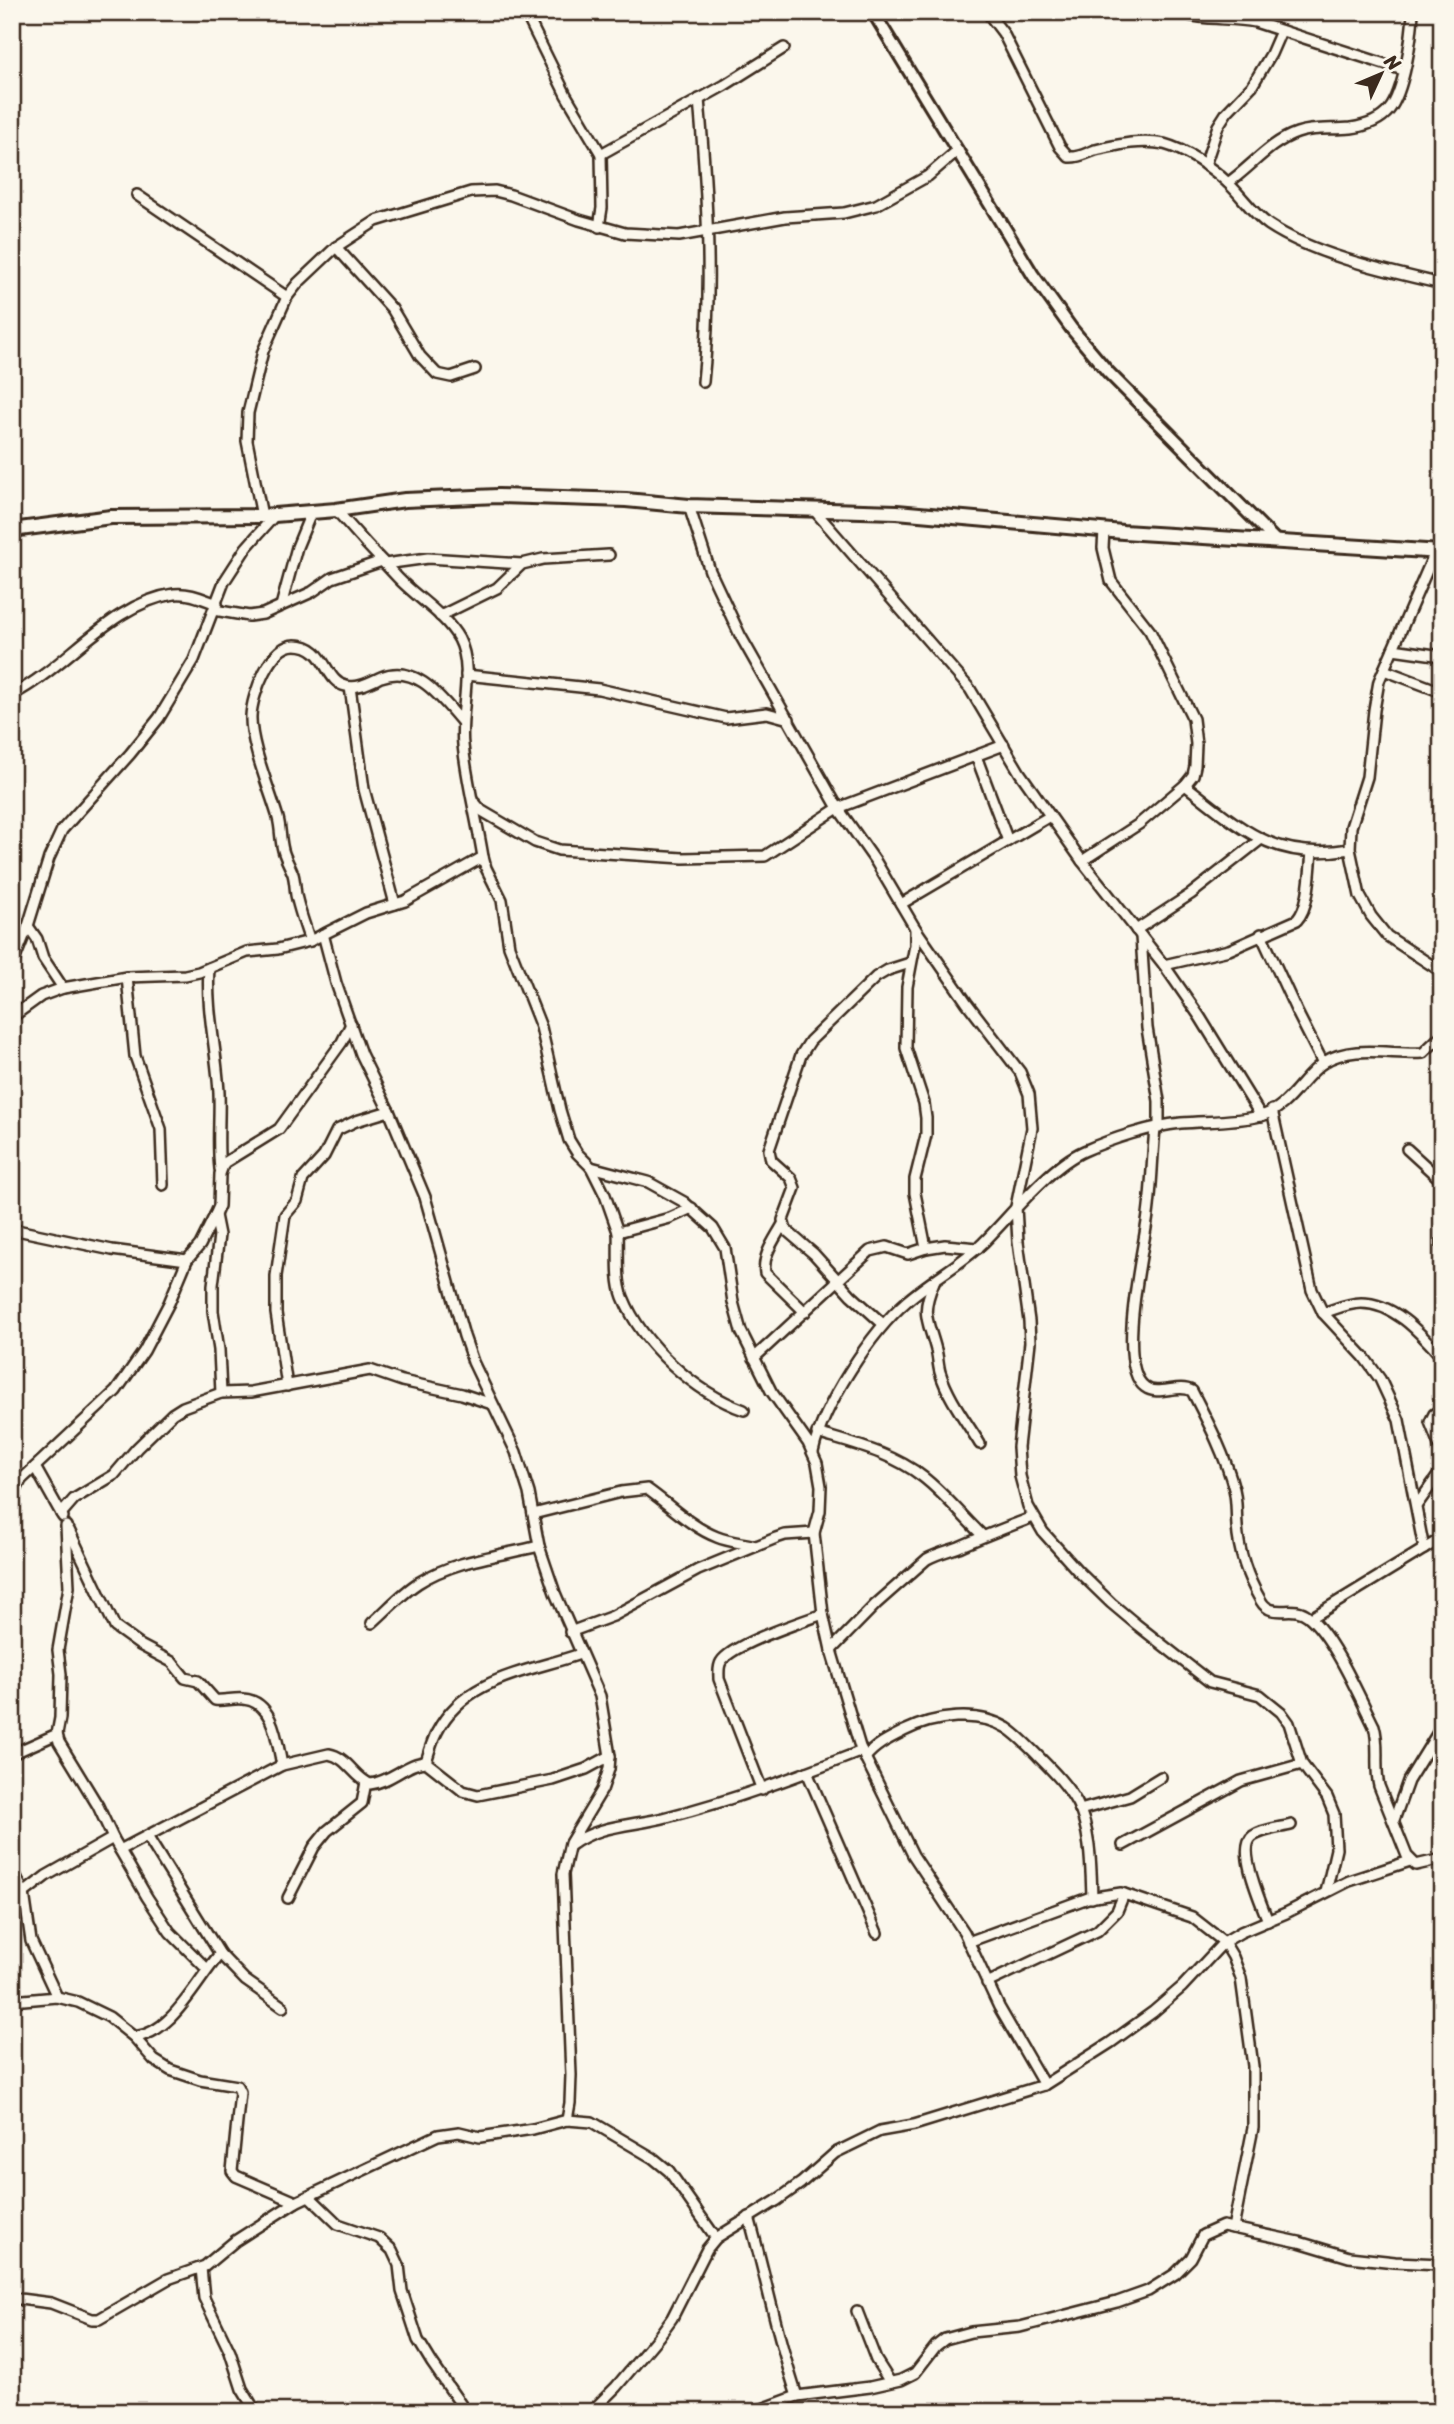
<svg xmlns="http://www.w3.org/2000/svg" width="1454" height="2424" font-family="Sriracha,sans-serif">
	<style>
		.lines { fill: none; stroke-linecap: round; stroke-linejoin: round }
		.minor-casing { stroke: #3b2a1e; stroke-width: 14 }
		.tertiary-casing { stroke: #3b2a1e; stroke-width: 16 }
		.secondary-casing { stroke: #3b2a1e; stroke-width: 18 }
		.minor { stroke: #fbf7ec; stroke-width: 9 }
		.tertiary { stroke: #fbf7ec; stroke-width: 10 }
		.secondary { stroke: #fbf7ec; stroke-width: 12 }
	</style>
	<rect width="100%" height="100%" fill="#fbf7ec"/>
	<filter id="ink" filterUnits="userSpaceOnUse"><feTurbulence type="fractalNoise" baseFrequency=".0143" numOctaves="2"/><feDisplacementMap in="SourceGraphic" scale="14" xChannelSelector="R" yChannelSelector="G"/><feConvolveMatrix kernelMatrix="1 2 1 2 8 2 1 2 1" color-interpolation-filters="sRGB"/></filter>
	<g filter="url(#ink)">
		<g class="lines">
			<g class="minor-casing">
				<g id="minor">
					<polyline points="525,12 566,95 601,154 602,208 599,227"/>
					<path d="M987,12L1003,33L1060,147L1069,157C1079,158 1086,153 1095,150C1117,145 1141,139 1164,144C1186,150 1211,167 1228,183C1242,196 1253,214 1269,225C1316,256 1387,271 1442,284"/>
					<path d="M1178,12C1202,21 1229,17 1255,22L1403,70"/>
					<path d="M699,99C707,193 713,288 703,382"/>
					<polyline points="601,154 725,85 784,48"/>
					<polyline points="1205,165 1218,126 1227,112 1252,86 1271,54 1281,31"/>
					<path d="M1228,183C1251,167 1270,142 1297,133C1314,127 1333,130 1351,128C1365,126 1379,122 1389,110C1404,92 1412,37 1413,12"/>
					<polyline points="137,195 287,297"/>
					<polyline points="336,247 392,309 420,356 437,374 451,377 475,369"/>
					<polyline points="689,506 710,571 740,635 838,808 876,862 915,928 967,1003 1020,1072 1029,1094 1032,1128 1016,1207 1018,1242 1029,1321 1030,1342 1018,1447 1020,1476 1028,1506 1043,1532 1077,1570 1111,1603 1136,1624 1210,1682 1260,1695 1281,1712 1289,1723 1302,1764 1327,1797 1334,1814 1336,1849 1326,1892"/>
					<path d="M336,510C356,533 377,556 398,578C417,598 445,614 459,639C475,670 459,711 463,745C467,782 477,820 483,857L486,868L502,900L509,946L541,1027L560,1110L569,1140L577,1153L591,1167L648,1182L684,1202L713,1228L725,1248L733,1302L741,1331L771,1391L808,1443L817,1463L821,1486L820,1511L814,1533L823,1614L831,1650L860,1747L913,1855L964,1932L999,2007L1044,2085"/>
					<polyline points="814,510 970,689 1020,773 1082,861 1164,965 1200,1017 1261,1116"/>
					<polyline points="262,516 247,441 248,413 263,351 287,297 298,283 336,247 376,221 471,192 495,191 511,195 579,220 625,233 679,236 785,217 844,213 876,205 928,176 958,150"/>
					<polyline points="1435,552 1379,681 1374,710 1367,777 1351,827 1350,849 1360,896 1371,916 1387,936 1442,972"/>
					<polyline points="385,564 428,558 522,564"/>
					<polyline points="281,606 297,547 311,513"/>
					<polyline points="214,610 249,616 263,614 312,592 332,578 382,561"/>
					<polyline points="440,616 497,588 522,564 543,559 609,555"/>
					<polyline points="1393,649 1442,656"/>
					<polyline points="1384,670 1442,692"/>
					<polyline points="466,675 599,689 726,718 767,713 789,719"/>
					<polyline points="350,687 364,789 395,904"/>
					<path d="M12,695C67,667 111,603 174,594C189,592 203,599 217,604"/>
					<polyline points="976,756 1008,841"/>
					<path d="M1185,785C1241,828 1273,862 1350,849"/>
					<polyline points="475,803 482,811 535,842 559,850 683,858 765,856 838,808 1004,745"/>
					<polyline points="1082,861 1139,824 1185,785 1193,775 1195,766 1196,744 1193,719 1150,631 1111,581 1103,548 1104,530"/>
					<polyline points="901,904 1050,816"/>
					<polyline points="28,926 37,939 43,958 63,988"/>
					<polyline points="915,928 915,945 907,987 906,1048 924,1103 926,1118 926,1135 915,1179 915,1193 926,1248"/>
					<polyline points="1136,930 1191,894 1260,840"/>
					<polyline points="323,934 336,983 361,1054 389,1111 425,1197 464,1336 473,1362 516,1452 529,1493 539,1546 555,1593 600,1696 610,1756 609,1769 602,1790 570,1843 563,1874 571,2075 570,2103 567,2120"/>
					<polyline points="1261,934 1297,1012 1323,1063"/>
					<polyline points="1141,936 1147,1028 1159,1101 1159,1128"/>
					<path d="M310,941C305,926 299,910 296,895C295,888 295,881 293,874C290,866 285,858 283,850C280,839 281,829 278,818C270,790 250,744 251,716C252,695 270,645 295,645C327,645 324,682 346,686C358,689 370,682 381,677C417,663 441,698 462,722"/>
					<path d="M1164,965L1229,950L1297,920C1310,906 1310,870 1312,852"/>
					<polyline points="12,966 28,926 49,858 62,830 130,754 159,718 194,660 224,582 246,548 275,515"/>
					<path d="M209,968C206,1011 217,1051 219,1093C220,1119 217,1143 220,1169"/>
					<polyline points="127,977 135,1056 161,1129 163,1185"/>
					<polyline points="12,1017 41,996 63,988 127,977 185,975 199,972 247,952 278,949 310,941 366,913 405,901 483,857"/>
					<polyline points="1272,1110 1312,1290 1323,1313 1364,1357 1380,1379 1399,1420 1424,1549"/>
					<path d="M1155,1129C1152,1158 1152,1186 1148,1215C1144,1248 1115,1366 1145,1387C1158,1397 1178,1383 1192,1391C1208,1422 1225,1454 1234,1489C1237,1501 1236,1513 1237,1526C1239,1554 1247,1577 1261,1601C1272,1620 1293,1603 1308,1616C1333,1636 1359,1696 1374,1726C1380,1746 1374,1766 1379,1786L1407,1856L1416,1865L1442,1859"/>
					<polyline points="1407,1149 1442,1181"/>
					<polyline points="591,1167 605,1195 618,1232"/>
					<path d="M692,1208L670,1218L618,1232C619,1252 616,1279 623,1297C642,1345 696,1393 744,1410"/>
					<polyline points="215,1215 219,1235 213,1285 213,1311 219,1350 221,1393"/>
					<path d="M783,1224C775,1239 762,1255 765,1273L805,1312"/>
					<polyline points="12,1229 112,1250 187,1260"/>
					<polyline points="1442,1230 1442,1265"/>
					<path d="M934,1282C920,1315 928,1319 936,1350C938,1357 938,1365 940,1372C948,1398 966,1421 980,1444"/>
					<path d="M1323,1313C1335,1309 1348,1303 1361,1303C1395,1303 1421,1334 1442,1357"/>
					<polyline points="883,1324 851,1295 814,1254 786,1230 783,1220 795,1188 791,1178 771,1160 769,1150 801,1055 810,1041 876,977 888,970 910,963"/>
					<polyline points="754,1358 870,1251 887,1247 908,1254 926,1248 945,1245 978,1248"/>
					<polyline points="287,1386 276,1313 276,1276 285,1215 297,1201 303,1179 324,1156 337,1130 356,1121 389,1111"/>
					<polyline points="1442,1409 1434,1414 1430,1422 1442,1452"/>
					<path d="M817,1433C853,1444 893,1453 923,1477C945,1494 963,1517 982,1535"/>
					<path d="M813,1452C823,1405 871,1332 907,1301C931,1280 960,1265 983,1243C1010,1216 1050,1166 1084,1151C1111,1139 1151,1126 1181,1123C1207,1121 1235,1122 1260,1116C1289,1109 1301,1078 1324,1062C1352,1044 1392,1055 1423,1053L1442,1035"/>
					<polyline points="35,1467 63,1517"/>
					<polyline points="12,1498 21,1480 116,1391 144,1351 169,1303 187,1260 200,1245 215,1215 219,1206 220,1174 224,1163 279,1129 342,1042 351,1024"/>
					<polyline points="1417,1505 1442,1470"/>
					<polyline points="61,1514 74,1499 114,1475 137,1448 172,1414 183,1407 221,1393 251,1392 370,1370 402,1381 462,1394 492,1404"/>
					<path d="M533,1514L621,1492L647,1489C670,1505 691,1527 717,1537C729,1542 744,1543 756,1546"/>
					<polyline points="66,1526 69,1587 58,1650 61,1674 60,1718 57,1734 59,1742 98,1806 113,1838 147,1897 170,1932 207,1969"/>
					<path d="M69,1530L115,1627L140,1645L172,1662L185,1678L198,1681L215,1700C224,1701 234,1698 243,1699C274,1701 277,1742 282,1765"/>
					<polyline points="1311,1618 1442,1538"/>
					<path d="M372,1623C387,1610 401,1594 418,1583C454,1560 499,1556 539,1546"/>
					<polyline points="570,1632 613,1616 698,1570 776,1538 785,1535 814,1533"/>
					<path d="M831,1650L876,1604L927,1559C938,1553 948,1551 959,1547C984,1536 1008,1527 1033,1517"/>
					<polyline points="12,1754 57,1734"/>
					<path d="M865,1758C875,1745 890,1738 904,1731C934,1716 978,1710 1007,1728C1019,1736 1029,1747 1039,1757C1053,1771 1067,1785 1077,1803C1091,1830 1091,1868 1092,1898"/>
					<path d="M426,1762C429,1752 432,1741 437,1732C465,1677 529,1672 580,1654"/>
					<polyline points="807,1772 877,1933"/>
					<path d="M762,1790L719,1679C719,1673 718,1667 721,1662C732,1644 801,1622 823,1614"/>
					<polyline points="1080,1810 1130,1796 1161,1777"/>
					<polyline points="1394,1820 1408,1781 1442,1726"/>
					<polyline points="147,1836 220,1954 245,1980 283,2007"/>
					<polyline points="1123,1845 1241,1781 1302,1764"/>
					<path d="M570,1846C599,1824 634,1826 667,1817C734,1800 798,1776 862,1751"/>
					<path d="M120,1850L282,1765L329,1754C347,1757 354,1777 370,1784C391,1782 408,1762 426,1762L463,1791L478,1795L553,1780L586,1769L610,1756"/>
					<polyline points="12,1868 24,1893 31,1941 57,1997"/>
					<polyline points="24,1893 46,1876 113,1838"/>
					<polyline points="288,1898 314,1847 327,1831 362,1803 366,1782"/>
					<path d="M1268,1921C1262,1905 1236,1848 1253,1836C1263,1829 1279,1828 1291,1825"/>
					<polyline points="968,1942 1088,1898 1121,1893 1192,1917 1224,1942 1233,1957 1241,1978 1253,2066 1253,2128 1233,2228"/>
					<polyline points="987,1983 1097,1931 1117,1911 1124,1894"/>
					<polyline points="12,2001 57,1997 78,2002 109,2017 134,2037 154,2060 170,2070 200,2080 237,2086 240,2092 232,2171 236,2176 296,2202"/>
					<path d="M134,2037C172,2034 196,1981 220,1954"/>
					<polyline points="310,2197 338,2224 379,2238 392,2250 399,2265 402,2291 418,2340 432,2363 466,2412"/>
					<path d="M749,2217C766,2277 777,2337 797,2396"/>
					<polyline points="201,2268 204,2298 230,2352 242,2389 256,2412"/>
					<polyline points="12,2298 51,2303 92,2319 99,2319 168,2279 205,2266 235,2241 296,2202 438,2135 459,2132 480,2137 533,2129 567,2120 592,2122 653,2158 669,2171 716,2238"/>
					<polyline points="857,2311 876,2360 890,2382"/>
					<polyline points="591,2412 616,2387 659,2336 672,2318 707,2249 716,2238 776,2201 801,2183 835,2153 880,2131 914,2125 1044,2085 1110,2043 1153,2012 1182,1987 1224,1942 1241,1932 1286,1913 1349,1881 1410,1861"/>
					<polyline points="754,2412 797,2396 870,2387 901,2380 915,2373 936,2346 945,2339 971,2332 1020,2327 1117,2302 1148,2291 1175,2274 1191,2258 1203,2235 1223,2226 1299,2242 1349,2257 1395,2262 1442,2264"/>
					<polyline points="1440,2412 1442,2409"/>
				</g>
			</g>
			<g class="tertiary-casing">
				<polyline id="tertiary" points="873,12 1033,275 1071,328 1108,372 1277,542"/>
			</g>
			<g class="secondary-casing">
				<polyline id="secondary" points="12,530 111,517 262,516 336,510 405,500 498,496 626,500 689,506 897,512 1123,532 1442,552"/>
			</g>
			<use href="#minor" class="minor"/>
			<use href="#tertiary" class="tertiary"/>
			<use href="#secondary" class="secondary"/>
		</g>
	</g>
	<rect width="1454" height="2424" fill="none" stroke="#fbf7ec" stroke-width="42"/>
	<rect x="21" y="21" width="1412" height="2382" fill="none" stroke="#3b2a1e" stroke-width="2.5" filter="url(#ink)"/>
	<g transform="translate(1381 74) rotate(46)" stroke="#fbf7ec" stroke-width="5" paint-order="stroke">
	<path d="M0-5L12 26L0 18L-12 26Z" fill="#3b2a1e"/>
	<text y="-10" font-size="19" font-weight="bold" text-anchor="middle" fill="#3b2a1e">N</text>
	</g>
</svg>
